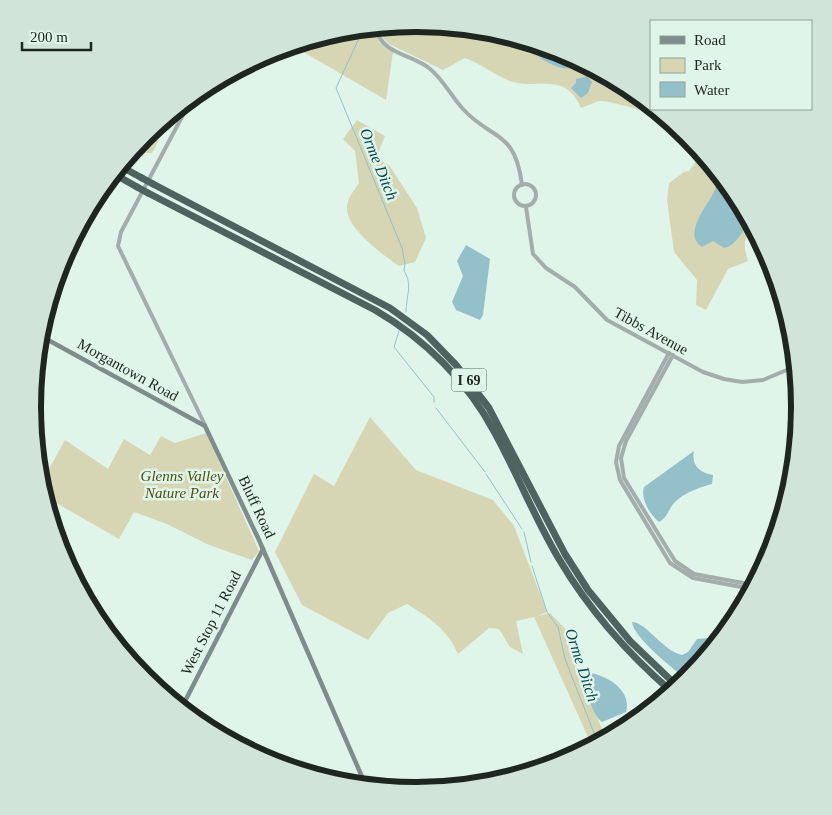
<svg xmlns="http://www.w3.org/2000/svg" width="832" height="815" font-family="Georgia,serif">
	<style>
		.green { fill: #d6d6b4 }
		.water { fill: #94c0c9 }
		.lines { fill: none; stroke-linecap: round; stroke-linejoin: round }
		.stream { stroke: #94c0c9; stroke-width: 1 }
		.tertiary { stroke: #a2adac; stroke-width: 4 }
		.secondary { stroke: #7e8d8b; stroke-width: 4.5 }
		.motorway { stroke: #4d6360; stroke-width: 7 }
		.motorway-bridge { stroke: #4d6360; stroke-width: 7 }
		.labels { text-anchor: middle; dominant-baseline: central; stroke-width: 5; stroke-linejoin: round; paint-order: stroke }
		.shield { fill: #e0f5e9; stroke: #58645d; stroke-width: 1 }
		.shield-label { font-size: 14px; font-weight: bold; fill: #1e2621 }
		.street-label { font-size: 15px; fill: #1e2621; stroke: #e0f5e9 }
		.park-label { font-size: 15px; font-style: italic; fill: #504d12; stroke: #e0f5e9 }
		.water-label { font-size: 16px; font-style: italic; fill: #054853; stroke: #e0f5e9 }
		.rim { fill: none; stroke: #1e2621; stroke-width: 6 }
	</style>
	<rect width="100%" height="100%" fill="#e0f5e9"/>
	<g class="green">
		<path d="M416,24C441,26 468,26 493,32C550,45 605,69 651,106V109L665,118C655,114 608,100 600,101C594,102 587,106 581,108C565,70 536,91 510,81C495,75 481,64 465,58L443,70L389,44L383,38L379,29Z"/>
		<polygon points="374,28 379,42 393,52 386,100 293,46 341,31"/>
		<path d="M357,120L385,136L376,158L389,165L417,208L426,238L415,262L399,266C384,256 348,229 347,210C346,199 354,191 359,183L355,151L343,139Z"/>
		<polygon points="149,132 151,139 159,140 152,153 146,153 142,157 132,151"/>
		<path d="M695,146L735,195L753,228C742,239 744,247 748,261L728,269L706,310L696,305L697,280L674,252L667,200L669,183L684,172L689,171L695,163Z"/>
		<path d="M370,417L416,470L493,500L514,526L547,612L538,616L550,613L577,641L576,661L585,679V687L606,739L592,746L534,617L516,621L523,654L510,647L499,629L489,628L458,654C447,629 430,618 407,604L388,613L368,640L302,605L275,552L314,474L334,486Z"/>
		<polygon points="206,433 259,551 252,560 209,545 167,524 134,512 119,539 44,496 40,485 65,440 108,469 124,439 150,455 161,436 175,443"/>
	</g>
	<g class="water">
		<path d="M529,43L563,53L583,64C566,76 544,62 530,50Z"/>
		<polygon points="587,76 592,82 588,93 581,98 571,88 576,83 576,79"/>
		<path d="M720,176L735,195L747,224C742,233 735,246 724,248L713,241L702,247C683,235 705,208 713,194C716,188 717,182 720,176Z"/>
		<polygon points="466,245 490,259 483,315 480,320 456,310 452,302 463,276 457,261"/>
		<path d="M694,451C691,464 699,473 713,475L712,484C703,486 683,493 674,503C668,510 668,517 659,522C650,515 640,498 644,487Z"/>
		<path d="M632,622C646,622 663,651 682,655L688,652L697,639L721,637L687,679C674,670 633,637 632,622Z"/>
		<path d="M591,673C608,676 632,691 626,712L602,722C592,715 583,685 587,674Z"/>
	</g>
	<g class="lines">
		<g class="stream">
			<path d="M361,29L360,36L336,88L402,248L405,263L404,271C413,284 406,297 406,312"/>
			<polyline points="399,331 394,347 434,397 434,402"/>
			<polyline points="436,408 485,472"/>
			<polyline points="486,474 522,529"/>
			<polyline points="524,532 531,562"/>
			<polyline points="532,566 547,612 558,627 565,659 598,743"/>
		</g>
		<g class="tertiary">
			<path d="M376,28C381,54 411,54 429,68C443,79 451,96 463,109C492,141 515,129 522,185"/>
			<polyline points="193,96 121,232 118,246 205,425"/>
			<circle cx="525" cy="195" r="11"/>
			<polyline points="526,207 533,254 546,268 575,287 607,320 703,372 724,379 742,382 763,380 796,366"/>
			<polyline points="669,353 619,446 616,462 620,480 670,563 693,578 752,589"/>
			<polyline points="673,355 626,441 621,458 624,478 675,561 694,574 754,585"/>
		</g>
		<g class="secondary">
			<polyline points="39,335 205,426 259,540 366,786"/>
			<polyline points="181,709 263,549"/>
		</g>
		<g class="motorway">
			<polyline points="120,166 142,178"/>
			<polyline points="114,174 137,187"/>
			<polyline points="153,184 390,308 427,335 456,365 489,408 565,554 588,590 630,641 678,687"/>
			<path d="M148,193L375,310C425,339 468,382 495,433C518,475 535,519 559,559C589,610 627,653 672,692"/>
		</g>
		<g class="motorway-bridge">
			<polyline points="142,178 153,184"/>
			<polyline points="137,187 148,193"/>
		</g>
	</g>
	<g class="labels">
		<rect class="shield" x="451.5" y="368.5" width="35" height="23" rx="4"/>
		<g class="shield-label">
			<text x="469" y="380">I 69</text>
		</g>
		<g class="street-label">
			<text transform="translate(651 331) rotate(29)">Tibbs Avenue</text>
			<text transform="translate(128 370) rotate(29)">Morgantown Road</text>
			<text transform="translate(257 507) rotate(65)">Bluff Road</text>
			<text transform="translate(211 623) rotate(-63)">West Stop 11 Road</text>
		</g>
		<g class="park-label">
			<text x="182" y="476">Glenns Valley<tspan x="182" dy="17">Nature Park</tspan></text>
		</g>
		<g class="water-label">
			<text transform="translate(379 164) rotate(68)">Orme Ditch</text>
			<text transform="translate(582 665) rotate(72)">Orme Ditch</text>
		</g>
	</g>
	<path d="M0 0H832V815H0ZM41 407a375 375 0 1 1 750 0a375 375 0 1 1-750 0Z" fill="#d0e4d9" fill-rule="evenodd"/>
	<path class="rim" d="M41 407a375 375 0 1 1 750 0a375 375 0 1 1-750 0Z"/>
	<rect x="650" y="20" width="162" height="90" fill="#e0f5e9" stroke="#92a299"/>
	<rect x="660" y="36" width="25" height="8" fill="#7e8d8b" stroke="#92a299"/>
	<text x="694" y="45" font-size="15" fill="#1e2621">Road</text>
	<rect x="660" y="58" width="25" height="15" fill="#d6d6b4" stroke="#92a299"/>
	<text x="694" y="70" font-size="15" fill="#1e2621">Park</text>
	<rect x="660" y="82" width="25" height="15" fill="#94c0c9" stroke="#92a299"/>
	<text x="694" y="95" font-size="15" fill="#1e2621">Water</text>
	<path d="M22 42v8h69v-8" fill="none" stroke="#1e2621" stroke-width="2.5"/>
	<text x="30" y="42" font-size="15" fill="#1e2621" stroke="#e0f5e9" stroke-width="4" paint-order="stroke">200 m</text>
</svg>
